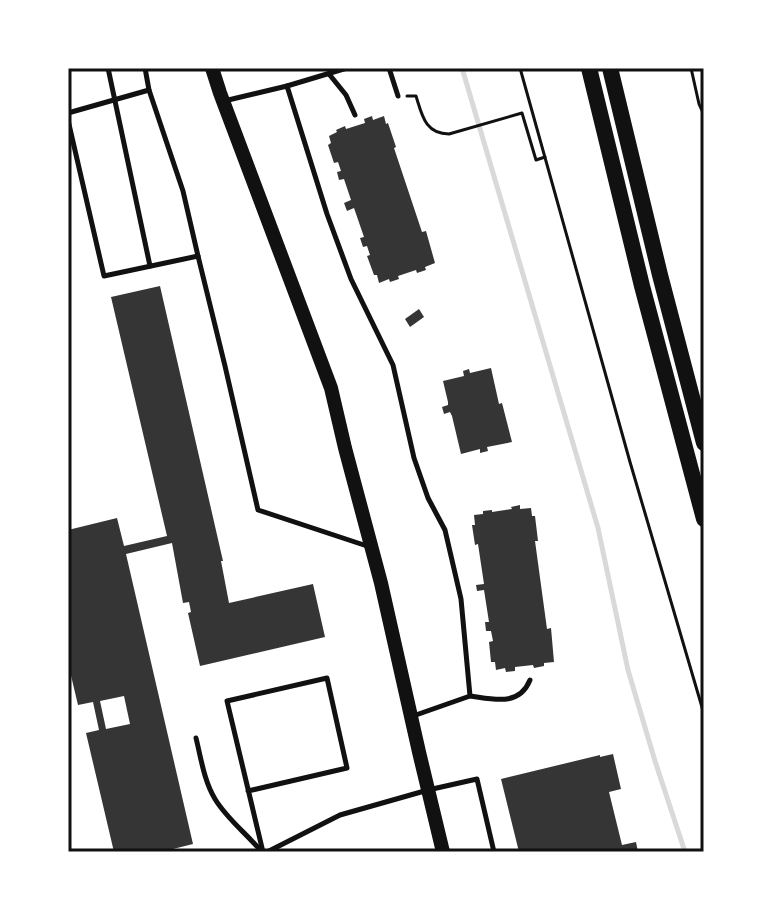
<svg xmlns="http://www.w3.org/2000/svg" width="772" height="920" font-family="'Space Grotesk',sans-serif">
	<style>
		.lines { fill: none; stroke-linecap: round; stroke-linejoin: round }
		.stream { stroke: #d9d9d9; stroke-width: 5 }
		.building { fill: #353535; fill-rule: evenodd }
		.path { stroke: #111; stroke-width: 3 }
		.service { stroke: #111; stroke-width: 5 }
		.secondary { stroke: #111; stroke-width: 14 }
		.trunk { stroke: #111; stroke-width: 16 }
		.neatline { fill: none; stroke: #111; stroke-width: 3 }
	</style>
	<rect width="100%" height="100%" fill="#fff"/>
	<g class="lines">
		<polyline class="stream" points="462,68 598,528 628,670 655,761 685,852"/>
	</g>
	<g class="building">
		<polygon points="372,116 373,120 384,116 386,124 388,123 396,147 394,148 422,232 426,231 435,263 425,267 426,270 417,273 416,270 398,276 399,279 390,282 389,279 379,283 377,275 374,275 367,256 370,255 367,246 363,247 360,238 364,237 354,208 347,211 344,203 351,200 344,179 339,180 337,172 341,171 338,162 334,163 328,145 331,143 329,136 337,132 336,130 345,126 346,129 365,123 364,119"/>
		<path d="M160,286L223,561H221L229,603L313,584L325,637L200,666L188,613L191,612L189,602L183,603L172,543L126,554L193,844L173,849V852H114L86,733L99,730L93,702L78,705L68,663V530L117,518L124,546L167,536L111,297ZM124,696L130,724L106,729L100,701Z"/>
		<polygon points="419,309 424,317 410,327 405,319"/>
		<polygon points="491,368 499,404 502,403 512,442 487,447 488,451 480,453 480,449 461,454 452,416 450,412 444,414 442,407 448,405 448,402 443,381 464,376 463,371 469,369 470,373"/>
		<polygon points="520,505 520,509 531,508 532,516 535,516 538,541 535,541 547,629 551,628 554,662 544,663 544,666 534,668 533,665 515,667 515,671 506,672 505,668 496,670 495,662 491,662 489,642 493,641 491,631 486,631 485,622 489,622 484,590 477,591 476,585 484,584 478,544 475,545 472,525 475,525 474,515 483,514 483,511 492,510 492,512 512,509 511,507"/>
		<polygon points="613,754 621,789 609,792 622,845 636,842 638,852 519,852 501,779 600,755 600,757"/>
	</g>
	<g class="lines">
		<g class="path">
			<polyline points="520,68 630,462 704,714"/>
			<polyline points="691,68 699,104 704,115"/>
			<path d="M407,96H416C422,115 425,134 449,134L522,113L536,160L545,157"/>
		</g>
		<g class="service">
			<polyline points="108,68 150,266"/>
			<polyline points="389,68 398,96"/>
			<polyline points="329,74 346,95 355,115"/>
			<polyline points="287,86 347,68"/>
			<polyline points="149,90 183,191 198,256"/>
			<polyline points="224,101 287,86 327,214 351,279 393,365 414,458 428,498 445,530 461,599 470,696 413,716"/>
			<polyline points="68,113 149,90 145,68"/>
			<polyline points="68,120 104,276 198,256 225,366 258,510 367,546"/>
			<path d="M470,696C493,699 519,707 530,680"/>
			<path d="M196,738C201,758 204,781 215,799C227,819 246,833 261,851"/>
			<polyline points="248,791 347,768 327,678 227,701 263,852"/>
			<polyline points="267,852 340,815 428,790 477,779 494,852"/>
		</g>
		<polyline class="secondary" points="212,68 220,93 331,388 345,448 381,583 419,752 443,852"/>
		<g class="trunk">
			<polyline points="589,68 642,286 704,519"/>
			<polyline points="610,68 660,275 704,443"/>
		</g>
	</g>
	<rect width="772" height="920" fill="none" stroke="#ffffff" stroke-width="140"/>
	<rect x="70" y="70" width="632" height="780" class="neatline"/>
</svg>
